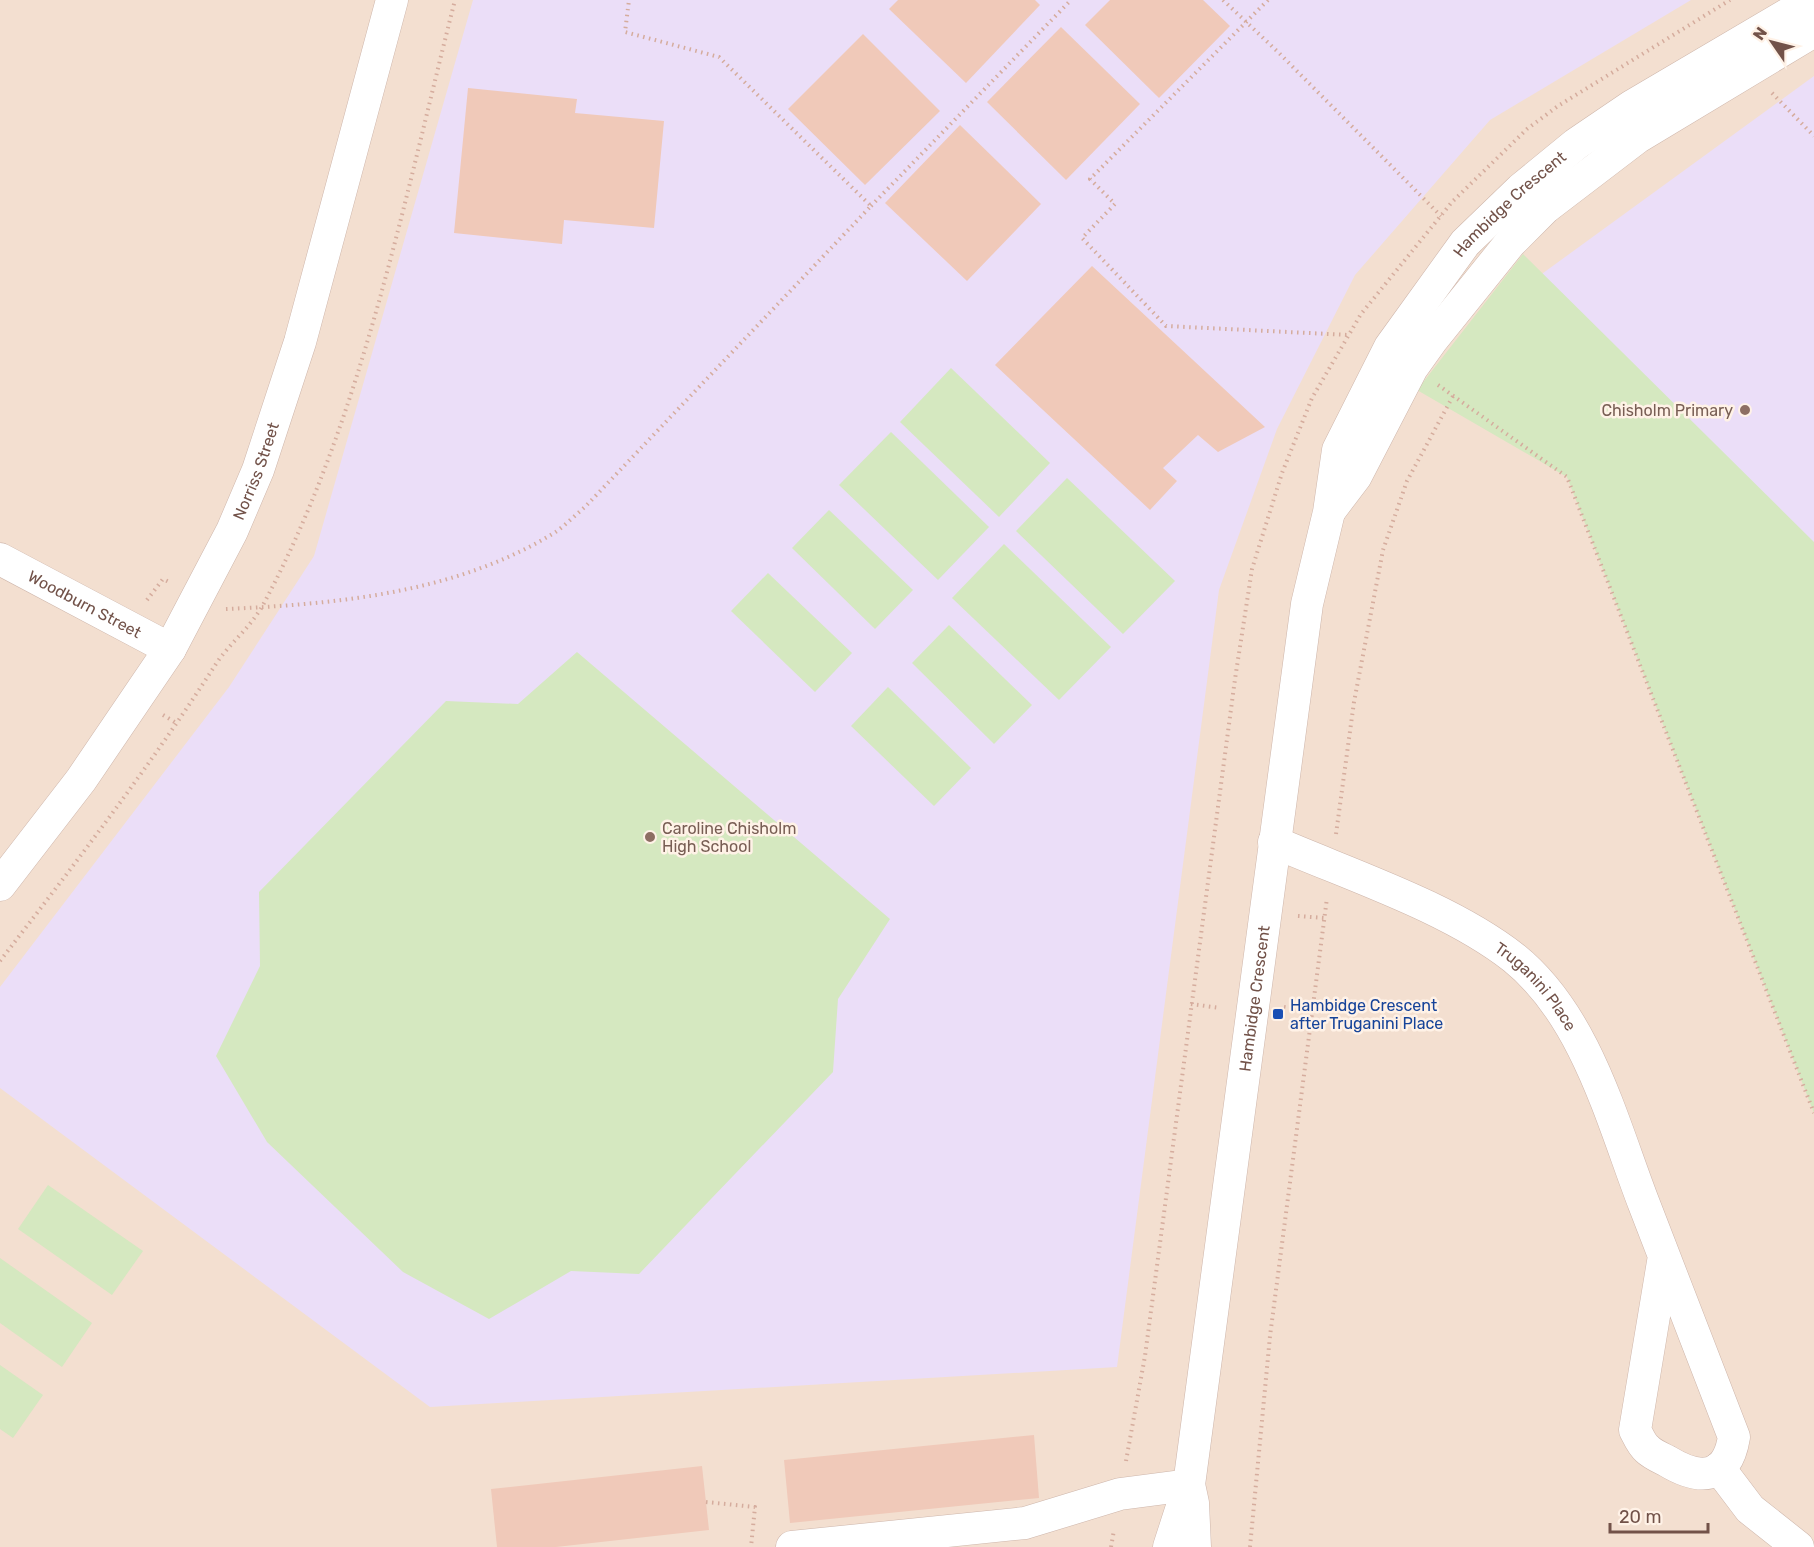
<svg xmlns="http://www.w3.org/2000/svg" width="1814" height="1547" font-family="Rubik,sans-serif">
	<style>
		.residential { fill: #f3dfd0 }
		.education { fill: #ebdef8 }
		.green { fill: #d5e8c0 }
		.building { fill: #f0c9b9 }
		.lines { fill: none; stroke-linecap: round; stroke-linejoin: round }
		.minor-casing { stroke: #ceb6ab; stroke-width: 33 }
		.path { stroke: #d5ac9d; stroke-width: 4; stroke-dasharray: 1.5 4.5; stroke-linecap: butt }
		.minor { stroke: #fff; stroke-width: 32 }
		.education-dot { fill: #8d6e63; stroke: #fff2e7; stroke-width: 2 }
		.transit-dot { fill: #1a4fb4; stroke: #fff2e7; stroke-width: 2 }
		.labels { text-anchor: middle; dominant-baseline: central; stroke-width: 5; stroke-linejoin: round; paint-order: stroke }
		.street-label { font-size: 16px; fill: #725249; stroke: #fff2e7 }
		.education-label { font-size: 16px; fill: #785e54; stroke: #fff2e7; text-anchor: end }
		.transit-label { font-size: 16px; fill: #164399; stroke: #fff2e7; text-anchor: start }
	</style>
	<rect width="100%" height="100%" fill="#fceee1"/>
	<rect class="residential" x="0" y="0" width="1814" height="1547"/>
	<g class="education">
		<polygon points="473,0 1691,0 1490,120 1355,275 1277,429 1219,590 1117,1367 430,1407 0,1088 0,987 229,687 314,556"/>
		<polygon points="1814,76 1814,544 1539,276"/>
	</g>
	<g class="green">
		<polygon points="1523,254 1814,542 1814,1113 1567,477 1417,390"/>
		<polygon points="951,368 1050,463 999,517 900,422"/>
		<polygon points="891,432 989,527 938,580 839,485"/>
		<polygon points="1067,478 1175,581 1123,634 1016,531"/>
		<polygon points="829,510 913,590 875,629 792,548"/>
		<polygon points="1004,544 1111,647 1059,700 952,598"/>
		<polygon points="768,573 852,653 815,692 731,611"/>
		<polygon points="949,625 1032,705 994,744 912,663"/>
		<polygon points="577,652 890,919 838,999 833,1072 639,1274 571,1271 489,1319 403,1272 267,1142 216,1056 260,966 259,892 446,701 518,704"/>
		<polygon points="888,687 971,768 934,806 851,726"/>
		<polygon points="48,1185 143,1251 112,1295 18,1229"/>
		<polygon points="0,1258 92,1323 62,1367 0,1323"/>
		<polygon points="0,1365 43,1395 13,1438 0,1429"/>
	</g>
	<g class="building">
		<polygon points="898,0 1035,0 1040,5 966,83 889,9"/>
		<polygon points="1110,0 1203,0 1230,26 1159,98 1085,25"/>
		<polygon points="1061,27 1140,104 1066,180 987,102"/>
		<polygon points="863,34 940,111 865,185 788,109"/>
		<polygon points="468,88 577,99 575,113 664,121 654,228 564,220 562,244 454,233"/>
		<polygon points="960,125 1041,204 967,281 885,203"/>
		<polygon points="1092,266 1265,427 1218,452 1198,435 1163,468 1177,481 1150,510 995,365"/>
		<polygon points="1034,1435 1039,1498 790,1523 784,1460"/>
		<polygon points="702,1466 709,1530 556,1547 497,1547 491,1489"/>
	</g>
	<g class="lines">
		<g class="minor-casing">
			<g id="minor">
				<polyline points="1331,509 1356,476 1412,368 1432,340 1510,243 1545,208 1638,137 1814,31"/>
				<path id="s1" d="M0,559L170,649"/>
				<path id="s2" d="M1274,842C1350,875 1449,907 1514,958C1586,1016 1612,1121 1644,1204C1674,1281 1704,1359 1734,1437C1727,1480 1700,1481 1667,1461C1661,1458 1652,1454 1647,1449C1642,1445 1638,1436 1635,1430L1664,1256"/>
				<path id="s3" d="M0,885L81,780L170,649L232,531L258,470L300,342L392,0"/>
				<polyline points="1719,1468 1750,1509 1798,1547"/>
				<polyline points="1190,1489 1193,1503 1195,1547"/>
				<polyline points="792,1547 1025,1523 1120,1494 1189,1485"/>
				<path id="s4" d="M1169,1547L1189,1485L1307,604L1329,512L1338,450L1390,347L1465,243L1521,189L1576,144L1632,106L1812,0"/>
			</g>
		</g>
		<g class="path">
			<polyline points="1223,0 1278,52 1441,216"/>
			<polyline points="1268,0 1090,179 1115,204 1082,238 1166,326 1349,335"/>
			<polyline points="1772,93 1814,136"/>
			<polyline points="871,206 1071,0"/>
			<polyline points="1438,385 1567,477 1814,1113"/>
			<polyline points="147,600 163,579 171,583"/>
			<path d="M226,609C337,604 456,593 554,533C565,526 575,515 585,507L871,206L719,57L625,32L629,0"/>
			<polyline points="163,715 178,724"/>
			<polyline points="1336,834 1354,702 1383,550 1407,481 1453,396"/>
			<polyline points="1298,916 1325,918"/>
			<path d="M0,961C74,865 148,769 214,667C228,644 251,628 264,603C362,420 404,200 455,0"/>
			<polyline points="1191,1004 1220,1008"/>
			<polyline points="1284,1007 1313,1012"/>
			<polyline points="1126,1461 1145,1356 1235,679 1252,569 1282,473 1312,398 1361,314 1452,202 1527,129 1558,106 1730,0"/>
			<polyline points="706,1502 755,1507 751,1547"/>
			<polyline points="1111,1547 1114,1530"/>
			<polyline points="1250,1547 1270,1336 1327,898"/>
		</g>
		<use href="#minor" class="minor"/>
	</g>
	<g class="education-dot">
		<circle cx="1745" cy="410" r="6"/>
		<circle cx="650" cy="837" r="6"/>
	</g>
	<rect class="transit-dot" x="1272" y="1008" width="12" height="12" rx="3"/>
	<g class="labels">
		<g class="street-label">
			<text stroke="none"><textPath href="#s4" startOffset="1414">Hambidge Crescent</textPath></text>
			<text stroke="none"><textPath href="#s3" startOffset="489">Norriss Street</textPath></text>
			<text stroke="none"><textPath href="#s1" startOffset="96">Woodburn Street</textPath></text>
			<text stroke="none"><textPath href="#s2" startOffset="303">Truganini Place</textPath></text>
			<text stroke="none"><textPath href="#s4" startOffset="556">Hambidge Crescent</textPath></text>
		</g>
		<g class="education-label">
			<text x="1733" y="410">Chisholm Primary</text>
			<text x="662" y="828" text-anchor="start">Caroline Chisholm<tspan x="662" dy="18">High School</tspan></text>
		</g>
		<g class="transit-label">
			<text x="1290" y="1005">Hambidge Crescent<tspan x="1290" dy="18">after Truganini Place</tspan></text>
		</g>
	</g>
	<g transform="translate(1772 42) rotate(305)" stroke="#fff2e7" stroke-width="4.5" paint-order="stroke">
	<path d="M0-4.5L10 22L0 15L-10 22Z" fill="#725249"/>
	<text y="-9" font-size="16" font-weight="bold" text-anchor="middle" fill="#725249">N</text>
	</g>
	<path d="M1610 1523v9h98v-9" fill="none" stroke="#725249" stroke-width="3"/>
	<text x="1619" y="1523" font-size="18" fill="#725249" stroke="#fff2e7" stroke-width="4.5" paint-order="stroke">20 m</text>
</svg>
